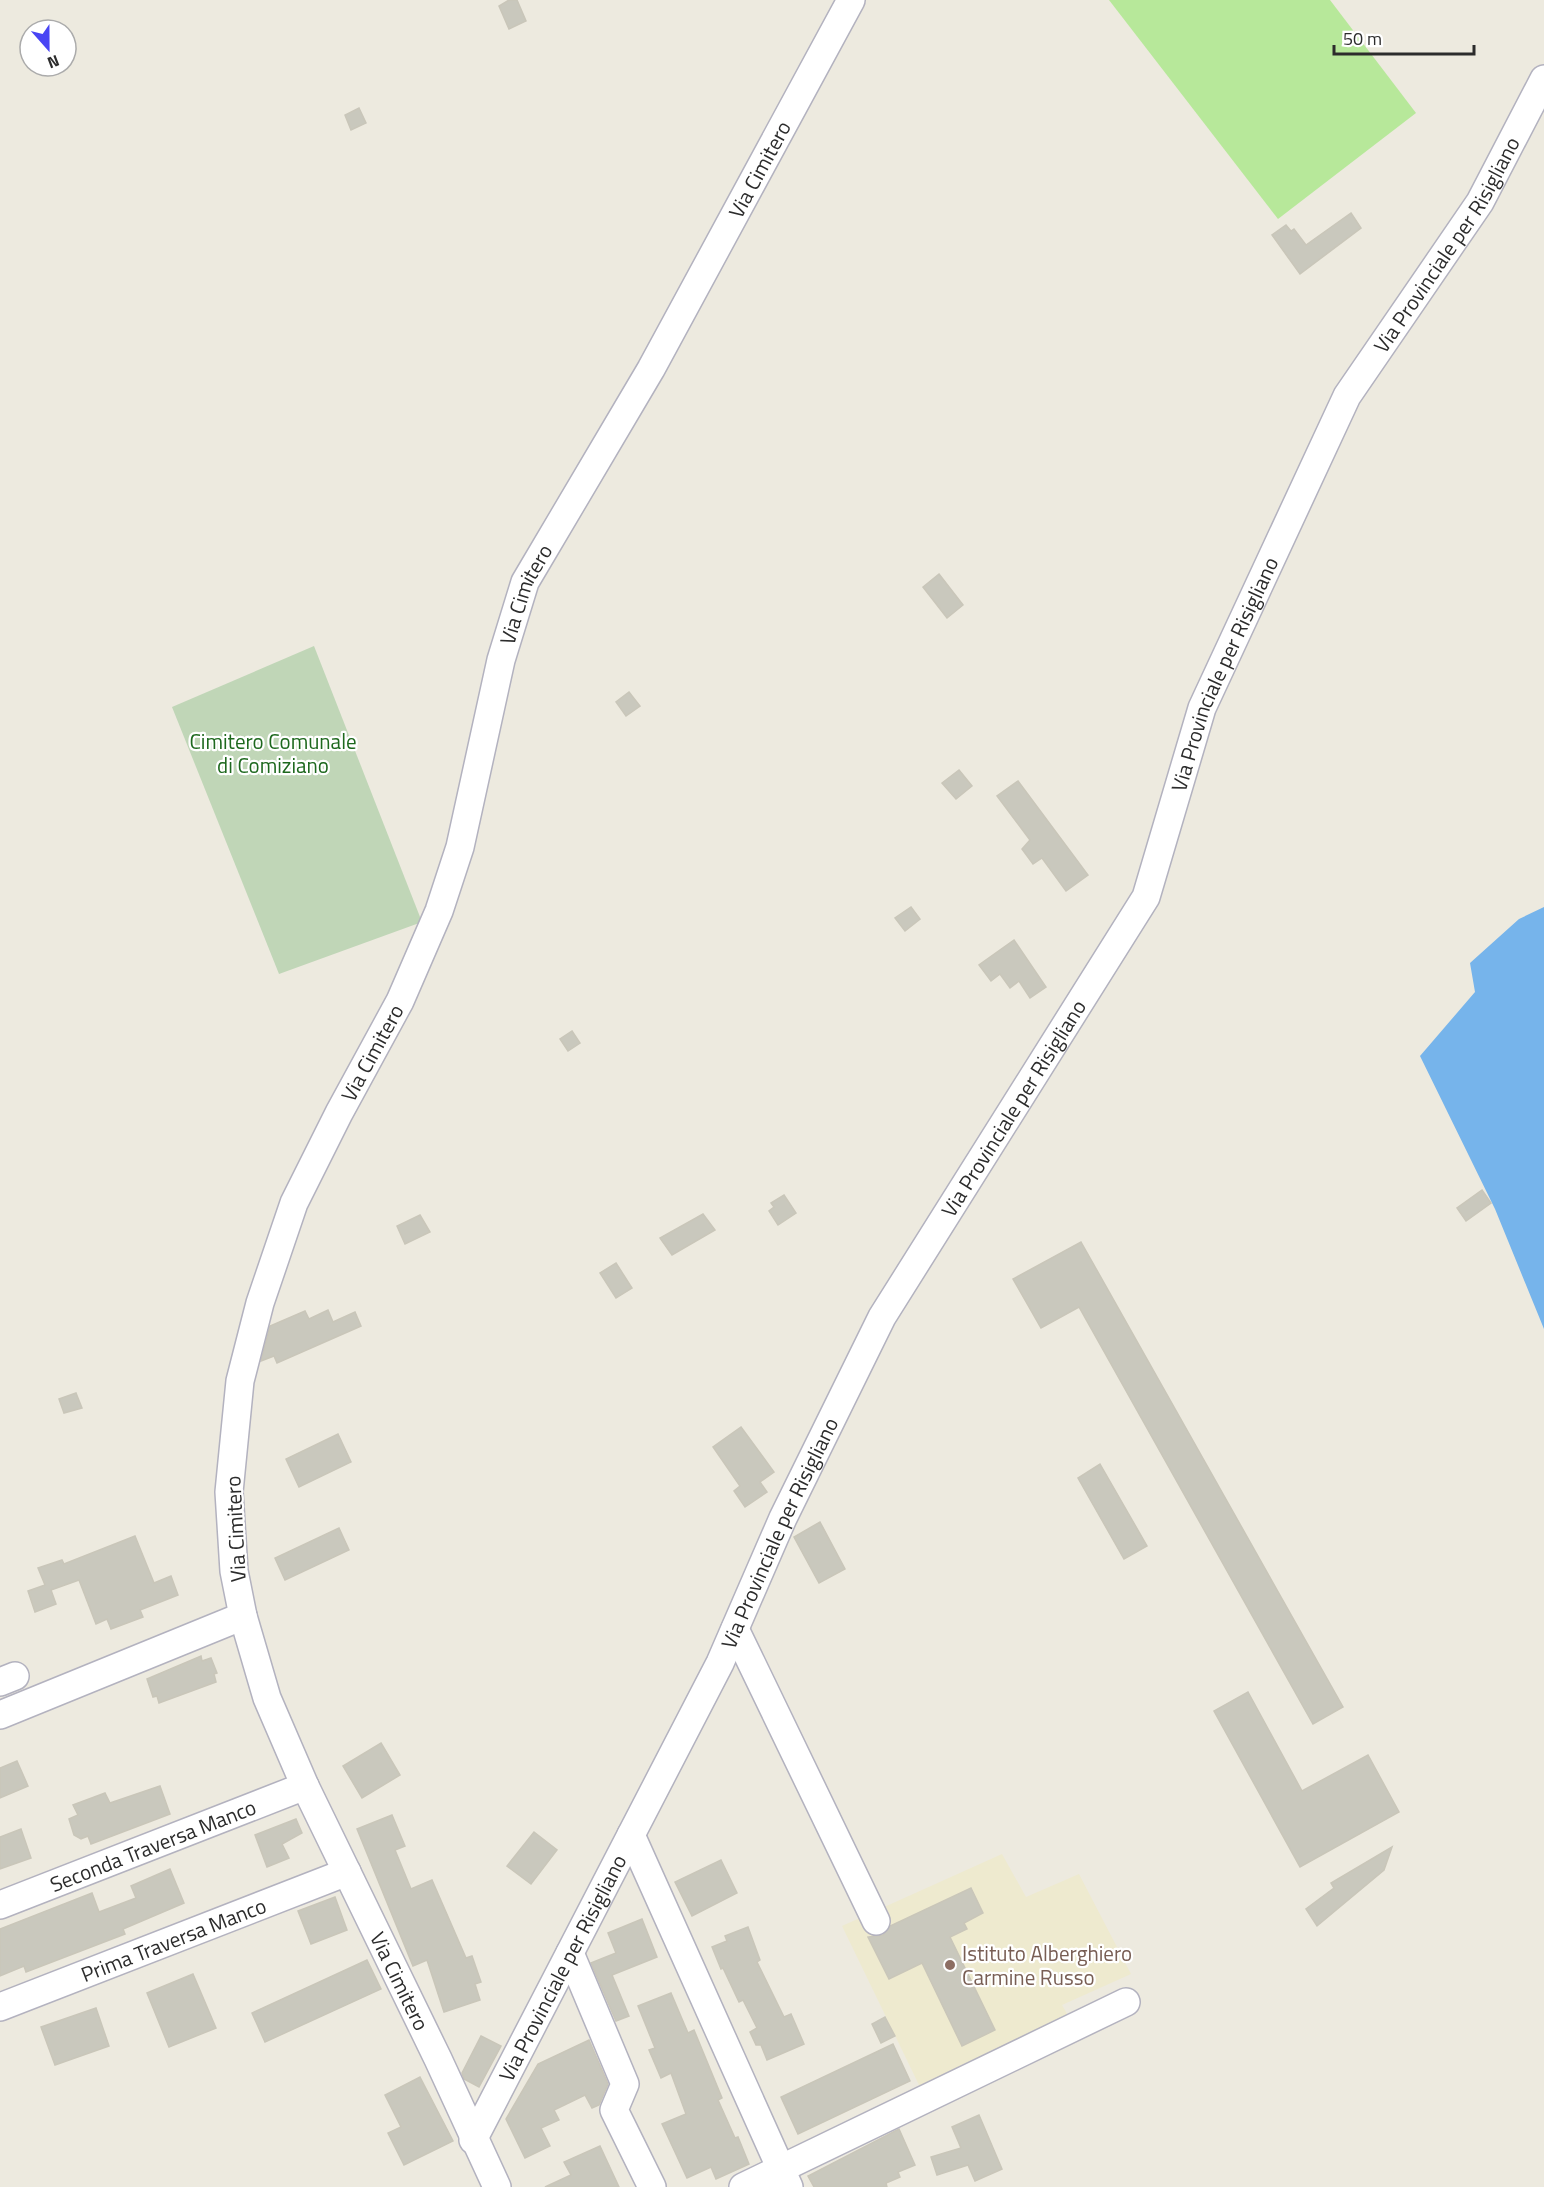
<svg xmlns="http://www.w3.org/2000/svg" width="1544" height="2187" font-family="'Titillium Web',sans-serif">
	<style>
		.education { fill: #eeeacf }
		.cemetery { fill: #c0d6b7 }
		.pitch { fill: #b7e89a }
		.water { fill: #76b4eb }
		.building { fill: #c9c8bd; stroke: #c9c6b9; stroke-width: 1.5 }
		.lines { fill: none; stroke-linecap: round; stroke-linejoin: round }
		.minor-casing { stroke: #b3b2bf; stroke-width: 30 }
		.minor { stroke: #fff; stroke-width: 27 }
		.education-dot { fill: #8d6e63; stroke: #fff; stroke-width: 2 }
		.labels { text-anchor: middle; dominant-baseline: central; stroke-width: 4.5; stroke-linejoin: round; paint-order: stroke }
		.street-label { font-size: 21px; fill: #2c2c2c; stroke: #fff }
		.park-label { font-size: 21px; fill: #1d681d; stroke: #fff }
		.education-label { font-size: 21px; fill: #785e54; stroke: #fff; text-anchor: start }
	</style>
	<rect width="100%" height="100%" fill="#edeadf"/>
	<polygon class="education" points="1002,1854 1026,1897 1079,1874 1131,1974 1062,2005 1070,2019 920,2087 842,1926"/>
	<polygon class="cemetery" points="314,646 422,922 279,974 172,707"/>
	<polygon class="pitch" points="1109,0 1330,0 1416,113 1278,219"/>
	<polygon class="water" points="1544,907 1544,1329 1495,1209 1420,1056 1475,992 1470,963 1519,919"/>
	<g class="building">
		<polygon points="509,0 517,0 526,21 509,29 499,6"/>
		<polygon points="359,108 366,123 351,130 345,115"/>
		<polygon points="1351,213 1361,228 1300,274 1272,235 1286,225 1291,231 1294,229 1306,245"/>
		<polygon points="939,574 963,605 947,618 923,587"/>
		<polygon points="629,692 640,706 626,716 616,702"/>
		<polygon points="959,770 972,786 956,799 942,783"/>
		<polygon points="1018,781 1088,875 1066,891 1042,858 1033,864 1022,849 1030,840 997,796"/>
		<polygon points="911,907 920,919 905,931 895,918"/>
		<polygon points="1014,940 1046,987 1030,998 1019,981 1010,988 1000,974 991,981 979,965"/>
		<polygon points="572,1031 580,1043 568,1051 560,1039"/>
		<polygon points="1482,1190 1491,1203 1466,1221 1457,1208"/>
		<polygon points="784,1195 796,1213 778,1225 769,1211 774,1207 771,1203"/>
		<polygon points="703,1214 715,1230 672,1255 660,1238"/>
		<polygon points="420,1215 430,1232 405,1244 397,1226"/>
		<polygon points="1081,1242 1343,1707 1313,1724 1079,1307 1041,1328 1013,1279"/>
		<polygon points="616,1263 632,1288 616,1298 600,1273"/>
		<polygon points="328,1310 333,1322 355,1312 361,1326 277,1363 274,1356 261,1361 270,1326 305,1311 309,1319"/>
		<polygon points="76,1393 82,1408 64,1413 59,1399"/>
		<polygon points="741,1427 774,1472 760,1482 767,1492 745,1507 734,1491 740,1486 713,1447"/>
		<polygon points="338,1434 351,1462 299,1487 286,1459"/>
		<polygon points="1100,1464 1147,1546 1124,1559 1078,1478"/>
		<polygon points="820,1522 845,1569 819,1583 794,1537"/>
		<polygon points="339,1528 349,1550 285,1580 275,1558"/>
		<polygon points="135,1536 154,1583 171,1576 178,1595 140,1610 143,1617 111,1629 107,1619 96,1624 79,1580 51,1590 56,1604 35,1612 28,1591 45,1585 38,1568 62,1560 64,1564"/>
		<polygon points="201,1656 202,1661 211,1658 217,1673 214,1674 216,1682 159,1703 157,1696 153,1697 147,1679"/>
		<polygon points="1248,1692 1302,1791 1368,1755 1399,1812 1300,1867 1214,1711"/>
		<polygon points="381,1743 400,1775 362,1798 343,1766"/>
		<polygon points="17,1761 28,1786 0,1798 0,1768"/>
		<polygon points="160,1786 170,1814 91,1844 88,1836 81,1839 74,1835 69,1819 78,1815 73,1805 105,1793 110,1803"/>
		<polygon points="392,1815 405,1846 395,1850 411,1889 432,1880 466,1958 472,1956 481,1982 475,1984 480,2000 444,2012 427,1960 413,1966 357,1829"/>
		<polygon points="296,1819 302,1833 282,1844 289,1858 267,1867 255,1835"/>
		<polygon points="21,1829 31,1858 0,1869 0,1837"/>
		<polygon points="534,1832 557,1850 531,1884 507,1866"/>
		<polygon points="1392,1847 1384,1870 1317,1926 1306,1909 1334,1888 1331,1883"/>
		<polygon points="721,1860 737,1893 692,1916 675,1882"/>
		<polygon points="170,1869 184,1903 123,1929 125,1934 26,1972 24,1966 0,1976 0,1929 92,1893 99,1912 136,1898 131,1886"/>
		<polygon points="971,1888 983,1913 964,1923 967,1929 950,1937 995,2030 962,2046 922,1963 889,1979 868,1937 883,1935 890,1926"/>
		<polygon points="335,1897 347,1930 311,1944 298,1911"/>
		<polygon points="642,1919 657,1957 612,1975 629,2016 616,2021 591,1963 616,1953 608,1933"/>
		<polygon points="748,1927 760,1960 757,1962 784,2017 791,2014 804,2044 767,2060 761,2045 756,2045 750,2032 757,2028 743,2000 739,2002 723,1968 721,1969 712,1947 727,1941 725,1936"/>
		<polygon points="367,1960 381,1989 265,2042 252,2013"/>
		<polygon points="193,1974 216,2028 169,2047 147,1993"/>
		<polygon points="671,1993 688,2033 694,2030 722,2098 718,2100 735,2138 738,2137 749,2164 716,2179 711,2167 687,2178 662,2124 686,2114 671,2073 661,2078 649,2050 655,2048 638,2006"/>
		<polygon points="96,2008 109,2046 55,2065 41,2027"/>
		<polygon points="885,2017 895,2036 881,2043 872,2024"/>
		<polygon points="481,2036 501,2046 479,2087 464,2079 462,2073"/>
		<polygon points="589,2040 608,2084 599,2105 592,2108 585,2095 554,2110 559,2120 541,2128 550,2146 525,2158 506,2119 538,2064"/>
		<polygon points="893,2044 910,2081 798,2134 781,2097"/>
		<polygon points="420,2077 453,2141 404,2165 388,2133 401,2127 385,2095"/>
		<polygon points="979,2115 1002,2169 975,2181 968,2165 937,2175 931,2157 961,2148 952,2127"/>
		<polygon points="899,2129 915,2165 898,2172 900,2177 886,2183 887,2187 814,2187 808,2176"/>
		<polygon points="600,2146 619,2187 545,2187 571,2175 564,2162"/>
	</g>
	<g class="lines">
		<g class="minor-casing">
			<g id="minor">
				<polyline points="735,1629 876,1921"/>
				<polyline points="0,1682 15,1676"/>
				<polyline points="0,1715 243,1616"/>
				<polyline points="631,1835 789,2187"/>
				<path id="s1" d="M0,1905L305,1786"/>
				<polyline points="570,1953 625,2084 614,2110 652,2187"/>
				<path id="s2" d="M0,2007L347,1872"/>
				<path id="s3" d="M473,2140L720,1663L783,1518L882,1317L1146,897L1202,708L1347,396L1480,202L1544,79"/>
				<path id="s4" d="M497,2187L438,2059L305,1786L267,1698L243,1616L234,1571L229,1492L240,1381L260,1303L294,1203L339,1113L400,1001L439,911L460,847L501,660L525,582L651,369L851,0"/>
				<polyline points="743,2187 1126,2002"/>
			</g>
		</g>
		<use href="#minor" class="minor"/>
	</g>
	<circle class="education-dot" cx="950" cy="1965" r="6"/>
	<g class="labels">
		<g class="street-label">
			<text stroke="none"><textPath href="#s4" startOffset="2190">Via Cimitero</textPath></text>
			<text stroke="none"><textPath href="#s3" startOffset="2138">Via Provinciale per Risigliano</textPath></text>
			<text stroke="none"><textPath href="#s4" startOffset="1704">Via Cimitero</textPath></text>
			<text stroke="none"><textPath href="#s3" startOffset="1652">Via Provinciale per Risigliano</textPath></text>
			<text stroke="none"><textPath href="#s4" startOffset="1218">Via Cimitero</textPath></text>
			<text stroke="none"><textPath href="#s3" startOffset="1166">Via Provinciale per Risigliano</textPath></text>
			<text transform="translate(235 1529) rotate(-93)">Via Cimitero</text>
			<text stroke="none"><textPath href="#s3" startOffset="680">Via Provinciale per Risigliano</textPath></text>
			<text stroke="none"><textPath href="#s1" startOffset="164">Seconda Traversa Manco</textPath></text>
			<text stroke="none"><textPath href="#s2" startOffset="186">Prima Traversa Manco</textPath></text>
			<text stroke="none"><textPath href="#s3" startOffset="194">Via Provinciale per Risigliano</textPath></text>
			<text transform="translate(400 1981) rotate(64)">Via Cimitero</text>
		</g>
		<g class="park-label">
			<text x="273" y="741">Cimitero Comunale<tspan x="273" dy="24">di Comiziano</tspan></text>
		</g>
		<g class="education-label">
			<text x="962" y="1953">Istituto Alberghiero<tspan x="962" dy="24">Carmine Russo</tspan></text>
		</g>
	</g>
	<g transform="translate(48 48) rotate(159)"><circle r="28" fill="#ffffff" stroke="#ababab" stroke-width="1.5"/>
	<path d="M0-4.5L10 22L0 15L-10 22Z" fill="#4945f4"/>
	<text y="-9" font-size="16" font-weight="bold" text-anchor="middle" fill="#2c2c2c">N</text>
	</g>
	<path d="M1334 45v9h140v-9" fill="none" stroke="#2c2c2c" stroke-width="3"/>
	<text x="1343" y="45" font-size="18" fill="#2c2c2c" stroke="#ffffff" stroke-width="4.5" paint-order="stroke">50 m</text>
</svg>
